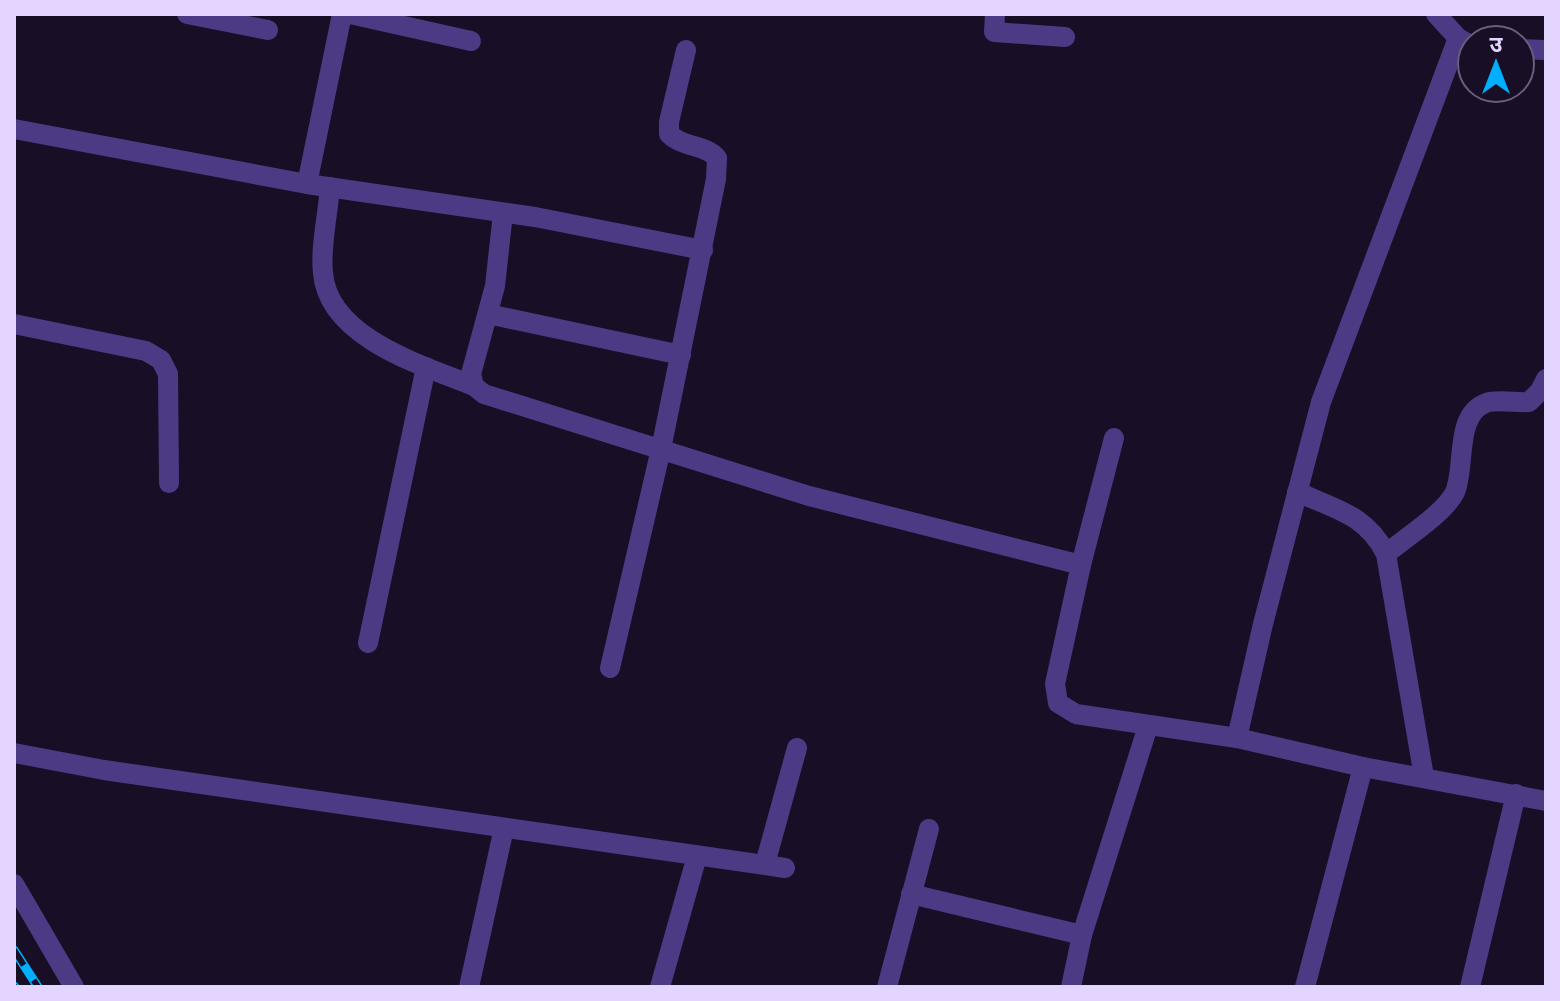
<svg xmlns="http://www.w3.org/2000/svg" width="1560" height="1001" font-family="Arial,'Noto Sans Devanagari',sans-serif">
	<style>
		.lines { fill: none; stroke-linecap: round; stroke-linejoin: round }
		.street { stroke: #4d3a85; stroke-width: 20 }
		.rail-casing { stroke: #02aefe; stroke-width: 9 }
		.rail { stroke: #180f26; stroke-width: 6; stroke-dasharray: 18; stroke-linecap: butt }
	</style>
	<rect width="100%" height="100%" fill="#180f26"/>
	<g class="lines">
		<g class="street">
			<polyline points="187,14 268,30"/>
			<polyline points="350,14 471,41"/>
			<polyline points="995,14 994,32 1065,37"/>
			<polyline points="1436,14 1458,38 1472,46"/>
			<polyline points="1520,49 1546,50"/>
			<polyline points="14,129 307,184 535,217 703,250"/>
			<polyline points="307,184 342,14"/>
			<path d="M330,187C328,214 320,248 323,273C328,338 424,366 474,386"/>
			<polyline points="503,213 495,286 471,374 474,386 484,394 809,496 1081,565"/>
			<polyline points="488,314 681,355"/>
			<polyline points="14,324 146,351 161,360 168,374 169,483"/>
			<polyline points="1114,438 1081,565 1055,684 1058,703 1076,714 1237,738 1363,767 1546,801"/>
			<path d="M1297,492C1335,509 1367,515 1386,554L1424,777"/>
			<path d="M1386,554C1405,538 1445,513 1455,492C1466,466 1454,415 1486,403C1497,399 1516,403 1529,402L1540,391L1546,379"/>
			<polyline points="368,643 426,367"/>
			<path d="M610,668L661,449L716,179L717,158C705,144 683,148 669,134V122L686,50"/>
			<polyline points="1237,738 1263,624 1321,402 1458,38"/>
			<polyline points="14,753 104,770 785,868"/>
			<polyline points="765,864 797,748"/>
			<polyline points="14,884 74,987"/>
			<polyline points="911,894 1082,935"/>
			<polyline points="469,987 504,828"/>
			<polyline points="660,987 697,856"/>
			<polyline points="887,987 929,829"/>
			<polyline points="1071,987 1082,935 1148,726"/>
			<polyline points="1305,987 1363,767"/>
			<polyline points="1470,987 1516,794"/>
		</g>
		<g class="rail-casing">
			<g id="rail">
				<polyline points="14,950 38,987"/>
				<polyline points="14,986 15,987"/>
			</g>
		</g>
		<use href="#rail" class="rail"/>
	</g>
	<rect width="1560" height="1001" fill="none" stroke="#e3d5ff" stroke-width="32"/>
	<g transform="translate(1496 64)"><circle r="38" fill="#180f26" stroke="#695e7d" stroke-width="2"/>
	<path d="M0-6L14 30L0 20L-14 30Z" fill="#02aefe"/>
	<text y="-12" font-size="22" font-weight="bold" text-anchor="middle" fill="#e3d5ff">उ</text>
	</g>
</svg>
